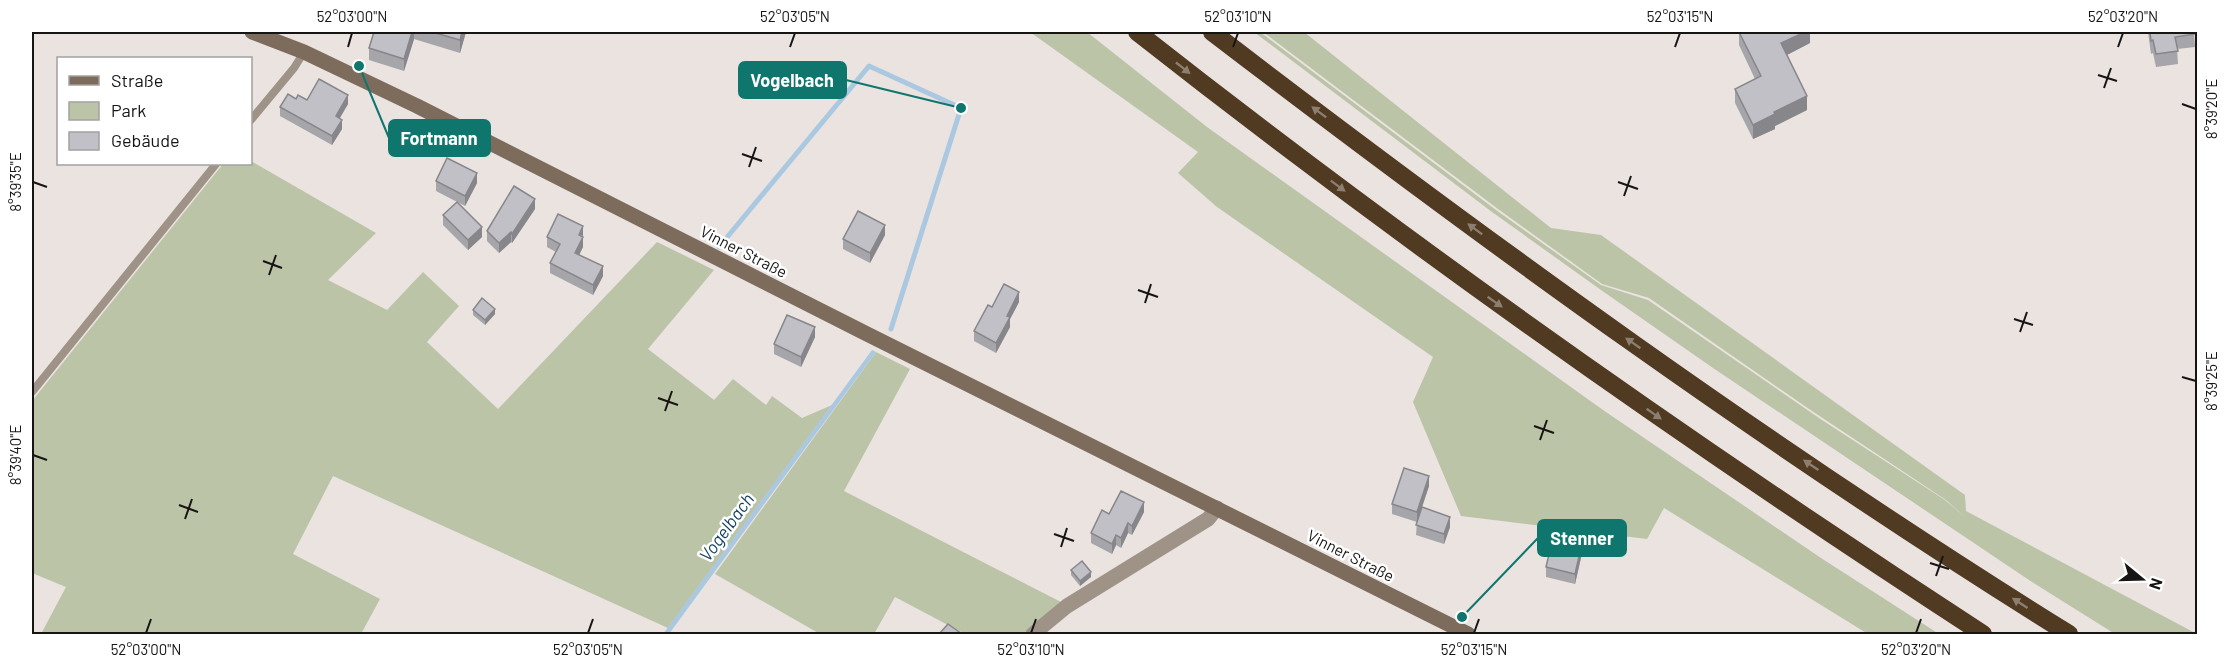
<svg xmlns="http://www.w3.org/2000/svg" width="2229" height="666" font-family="Barlow,sans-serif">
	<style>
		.green { fill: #bcc4a8 }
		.water { fill: #abc8e1 }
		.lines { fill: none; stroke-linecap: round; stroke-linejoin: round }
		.stream { stroke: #abc8e1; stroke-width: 5 }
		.lane { stroke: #9f9388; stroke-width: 8 }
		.street { stroke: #9f9388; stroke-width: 15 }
		.secondary { stroke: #7d6c5c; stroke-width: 15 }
		.highway { stroke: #503a22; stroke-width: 18 }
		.wall { fill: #a6a5aa }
		.shaded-wall { fill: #87868b }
		.building { fill: #c1c0c6; stroke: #87868b; stroke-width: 1.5 }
		.oneway { fill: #8d7f6f }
		.ticks { fill: none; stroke: #171414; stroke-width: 2 }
		.labels { text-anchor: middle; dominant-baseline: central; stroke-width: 5; stroke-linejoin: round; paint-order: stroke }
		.street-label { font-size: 16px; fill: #171414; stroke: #fff }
		.water-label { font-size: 18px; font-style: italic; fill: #0d3d5f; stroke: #fff }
		.leader { fill: none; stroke: #0f766e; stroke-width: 2 }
		.callout-dot { fill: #0f766e; stroke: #fff; stroke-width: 2 }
		.callout { fill: #0f766e; stroke: #0f766e; stroke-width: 2 }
		.callout-label { font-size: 18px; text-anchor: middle; font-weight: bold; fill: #fff }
		.neatline { fill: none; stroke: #171414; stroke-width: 2 }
		.ticks-label { font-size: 15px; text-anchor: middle; fill: #171414 }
	</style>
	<rect width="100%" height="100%" fill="#eae3e0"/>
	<g class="green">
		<polygon points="1030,32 1087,32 1207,127 1603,410 1821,558 1939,634 1868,634 1664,508 1647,539 1461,516 1413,402 1433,357 1217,207 1178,173 1198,152"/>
		<polygon points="1254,32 1260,32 1496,210 1601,285 1648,300 1822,420 1945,500 1966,518 1946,500 1809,409 1649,298 1602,284 1498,209 1263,32 1304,32 1551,228 1601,235 1965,495 1966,511 2197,634 2115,634 2032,582 1713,368 1601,290 1492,212"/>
		<polygon points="251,161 376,233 328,280 387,310 423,272 459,306 427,342 498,409 657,242 714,270 648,349 714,400 733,379 766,405 772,396 802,418 832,405 668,628 333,476 293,554 380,599 361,634 41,634 66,587 32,573 32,401 223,164 250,164"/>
		<polygon points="876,352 910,369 844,491 1061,602 1023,634 965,634 895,597 874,634 820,634 715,574"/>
	</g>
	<polygon class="water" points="872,350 876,352 669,634 663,634"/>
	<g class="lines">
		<g class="stream">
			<polyline points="719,247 869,66 961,108"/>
			<polyline points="891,329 961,108 962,109"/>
		</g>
		<g class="lane">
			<polyline points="250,121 294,68 304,52"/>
			<polyline points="32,392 216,164"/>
		</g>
		<polyline class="street" points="1033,634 1067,606 1208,519 1217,508"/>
		<polyline class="secondary" points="252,32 304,52 417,106 867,334 1468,634"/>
		<g class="highway">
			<path d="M1137,32C1409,246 1692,445 1983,634"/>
			<path d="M1212,32C1489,244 1773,450 2069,634"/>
		</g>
	</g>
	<g class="wall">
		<polygon points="374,32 466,32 460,53 414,39 404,71 369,60 369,48"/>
		<polygon points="1739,32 1810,32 1810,43 1787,55 1807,110 1775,126 1775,129 1753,139 1735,103 1735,89 1755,79 1739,45"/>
		<polygon points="2148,32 2194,32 2195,47 2177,49 2178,64 2156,67 2153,53 2151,54"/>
		<polygon points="296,99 348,104 339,118 342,129 332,145 280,116 280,107"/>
		<polygon points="436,181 477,183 465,206 436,191"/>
		<polygon points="535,209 512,243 511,242 499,253 487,241 487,231"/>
		<polygon points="443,215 482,237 468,250 443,225"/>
		<polygon points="885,235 870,263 843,249 843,239"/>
		<polygon points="583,236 583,247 579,255 603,276 593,295 550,273 550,263 556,252 547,247 547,237"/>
		<polygon points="1019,302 1010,319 1010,327 996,353 974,341 974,331 992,307"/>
		<polygon points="473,310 495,314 485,325 473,315"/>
		<polygon points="815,337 801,367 774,354 774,344"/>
		<polygon points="1429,486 1422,507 1450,527 1444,544 1416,535 1417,522 1392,514 1392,504"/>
		<polygon points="1144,512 1132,535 1128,533 1121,548 1116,545 1112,554 1091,543 1091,533 1109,514"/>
		<polygon points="1583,549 1575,584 1546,577 1546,567"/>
		<polygon points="1071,570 1091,577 1080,586 1071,575"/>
	</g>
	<g class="shaded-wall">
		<polygon points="412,32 414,32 414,39 404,71 404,59"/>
		<polygon points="462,32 466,32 460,53 460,40"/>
		<polygon points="1805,32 1810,32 1810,43 1781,58 1781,43"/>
		<polygon points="348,95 348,104 336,125 336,116"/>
		<polygon points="1807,96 1807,110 1775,126 1775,129 1753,139 1753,125 1774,112"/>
		<polygon points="342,120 342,129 332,145 332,136"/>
		<polygon points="477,173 477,183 465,206 465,196"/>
		<polygon points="535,199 535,209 512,243 512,234"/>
		<polygon points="885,225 885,235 870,263 870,253"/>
		<polygon points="583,226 583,236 579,235"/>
		<polygon points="482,227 482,237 468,250 468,240"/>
		<polygon points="511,232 511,242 499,253 499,243"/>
		<polygon points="583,237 583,247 575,263 575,253"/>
		<polygon points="603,266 603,276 593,295 593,285"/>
		<polygon points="1019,292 1019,302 1010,319 1010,327 996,353 996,343 1007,316"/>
		<polygon points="495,309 495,314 485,325 485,320"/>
		<polygon points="815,327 815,337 801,367 801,357"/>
		<polygon points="1429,476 1429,486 1417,522 1417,512"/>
		<polygon points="1144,502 1144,512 1132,535 1132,526"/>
		<polygon points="1450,517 1450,527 1444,544 1444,534"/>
		<polygon points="1128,523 1128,533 1121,548 1121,538"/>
		<polygon points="1116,535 1116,545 1112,554 1112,544"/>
		<polygon points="1583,539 1583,549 1575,584 1575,574"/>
		<polygon points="1091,572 1091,577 1080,586 1080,581"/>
	</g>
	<g class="building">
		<polygon points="374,32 412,32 404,59 369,48"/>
		<polygon points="432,32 462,32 460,40"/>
		<polygon points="1739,32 1805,32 1781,43 1807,96 1774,112 1775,114 1753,125 1735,89 1761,76"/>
		<polygon points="2150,32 2194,32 2195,34 2175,37 2178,51 2156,54 2153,40 2151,41"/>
		<polygon points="319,79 348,95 336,116 342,120 332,136 280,107 288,94 296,99 298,95 307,100"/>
		<polygon points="447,158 477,173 465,196 436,181"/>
		<polygon points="514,186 535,199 512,234 511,232 499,243 487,231"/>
		<polygon points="457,202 482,227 468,240 443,215"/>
		<polygon points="858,211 885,225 870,253 843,239"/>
		<polygon points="558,214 583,226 579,235 583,237 575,253 603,266 593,285 550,263 560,244 547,237"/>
		<polygon points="1004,284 1019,292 1007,316 1010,317 996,343 974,331 988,305 992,307"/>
		<polygon points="482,298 495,309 485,320 473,310"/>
		<polygon points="787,315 815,327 801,357 774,344"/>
		<polygon points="1404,468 1429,476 1417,512 1392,504"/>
		<polygon points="1121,491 1144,502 1132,526 1128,523 1121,538 1116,535 1112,544 1091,533 1102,510 1109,514"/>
		<polygon points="1422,507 1450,517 1444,534 1416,525"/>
		<polygon points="1554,533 1583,539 1575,574 1546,567"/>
		<polygon points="1082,561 1091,572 1080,581 1071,570"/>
		<polygon points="948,624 962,634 939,634"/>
	</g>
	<defs><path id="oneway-solid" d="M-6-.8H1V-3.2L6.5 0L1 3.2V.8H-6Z" transform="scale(1.5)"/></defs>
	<g class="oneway">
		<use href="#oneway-solid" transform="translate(1183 68) rotate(38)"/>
		<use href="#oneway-solid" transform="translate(1319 112) rotate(-143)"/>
		<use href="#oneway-solid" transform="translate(1338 186) rotate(37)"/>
		<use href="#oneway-solid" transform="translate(1475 229) rotate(-143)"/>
		<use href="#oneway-solid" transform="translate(1495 302) rotate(35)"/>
		<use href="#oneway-solid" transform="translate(1633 343) rotate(-145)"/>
		<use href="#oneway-solid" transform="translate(1654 414) rotate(35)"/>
		<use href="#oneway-solid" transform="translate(1811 465) rotate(-146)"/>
		<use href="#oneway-solid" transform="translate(2020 603) rotate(-147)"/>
	</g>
	<path class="ticks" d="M348,47L352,33M790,47L795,33M1233,47L1238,33M1675,47L1680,33M2118,47L2123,33M2098,75L2117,81M2104,88L2111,68M2182,104L2196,109M742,154L762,161M749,167L756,147M33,182L47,187M1618,182L1638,189M1624,196L1631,176M263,261L282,268M269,275L276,255M1138,290L1158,297M1145,303L1151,284M2014,319L2033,325M2020,332L2027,312M2182,377L2196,381M658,398L678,405M665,411L672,391M1534,426L1554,433M1540,440L1547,420M33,455L47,460M179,505L198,512M185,519L192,499M1054,534L1074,541M1061,547L1067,528M1930,563L1949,569M1936,576L1943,556M146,633L151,619M588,633L593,619M1031,633L1036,619M1474,633L1479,619M1916,633L1921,619"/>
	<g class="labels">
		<g class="street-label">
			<text transform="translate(744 251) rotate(27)">Vinner Straße</text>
			<text transform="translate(1351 555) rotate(27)">Vinner Straße</text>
		</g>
		<g class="water-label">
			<text transform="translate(726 527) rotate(-54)">Vogelbach</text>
		</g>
	</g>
	<path class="leader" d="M961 108L846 80M359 66L389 138M1462 617L1538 538"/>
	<g class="callout-dot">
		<circle cx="961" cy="108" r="6"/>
		<circle cx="359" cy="66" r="6"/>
		<circle cx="1462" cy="617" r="6"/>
	</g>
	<g class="callout">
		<rect x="739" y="62" width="107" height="36" rx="6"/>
		<rect x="389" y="120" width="101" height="36" rx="6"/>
		<rect x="1538" y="520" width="88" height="36" rx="6"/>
	</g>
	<g class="callout-label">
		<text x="792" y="87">Vogelbach</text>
		<text x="439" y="145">Fortmann</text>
		<text x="1582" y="545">Stenner</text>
	</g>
	<rect width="2229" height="666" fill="none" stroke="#ffffff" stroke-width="66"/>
	<rect x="57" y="57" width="195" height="108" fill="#ffffff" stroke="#a2a1a1" stroke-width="1.5"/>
	<rect x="69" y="76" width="30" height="9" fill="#7d6c5c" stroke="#a2a1a1" stroke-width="1.5"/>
	<text x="111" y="87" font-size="18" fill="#171414">Straße</text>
	<rect x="69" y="102" width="30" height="18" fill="#bcc4a8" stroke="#a2a1a1" stroke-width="1.5"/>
	<text x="111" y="117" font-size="18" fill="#171414">Park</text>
	<rect x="69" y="132" width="30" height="18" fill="#c1c0c6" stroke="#a2a1a1" stroke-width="1.5"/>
	<text x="111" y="147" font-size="18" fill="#171414">Gebäude</text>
	<g transform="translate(2142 579) rotate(109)" stroke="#ffffff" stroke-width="4.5" paint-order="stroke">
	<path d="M0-4.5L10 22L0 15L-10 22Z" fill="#171414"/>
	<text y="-9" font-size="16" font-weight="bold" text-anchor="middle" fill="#171414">N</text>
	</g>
	<rect x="33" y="33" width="2163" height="600" class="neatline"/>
	<g class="ticks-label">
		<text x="352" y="22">52°03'00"N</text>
		<text x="795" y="22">52°03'05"N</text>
		<text x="1238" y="22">52°03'10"N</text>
		<text x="1680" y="22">52°03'15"N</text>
		<text x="2123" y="22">52°03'20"N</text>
		<text transform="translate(2212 109) rotate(-90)" y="5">8°39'20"E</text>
		<text transform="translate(16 182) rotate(-90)" y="5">8°39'35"E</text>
		<text transform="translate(2212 381) rotate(-90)" y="5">8°39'25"E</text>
		<text transform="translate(16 455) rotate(-90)" y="5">8°39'40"E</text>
		<text x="146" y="655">52°03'00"N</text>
		<text x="588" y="655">52°03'05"N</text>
		<text x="1031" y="655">52°03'10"N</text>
		<text x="1474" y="655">52°03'15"N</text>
		<text x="1916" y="655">52°03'20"N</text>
	</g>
</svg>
